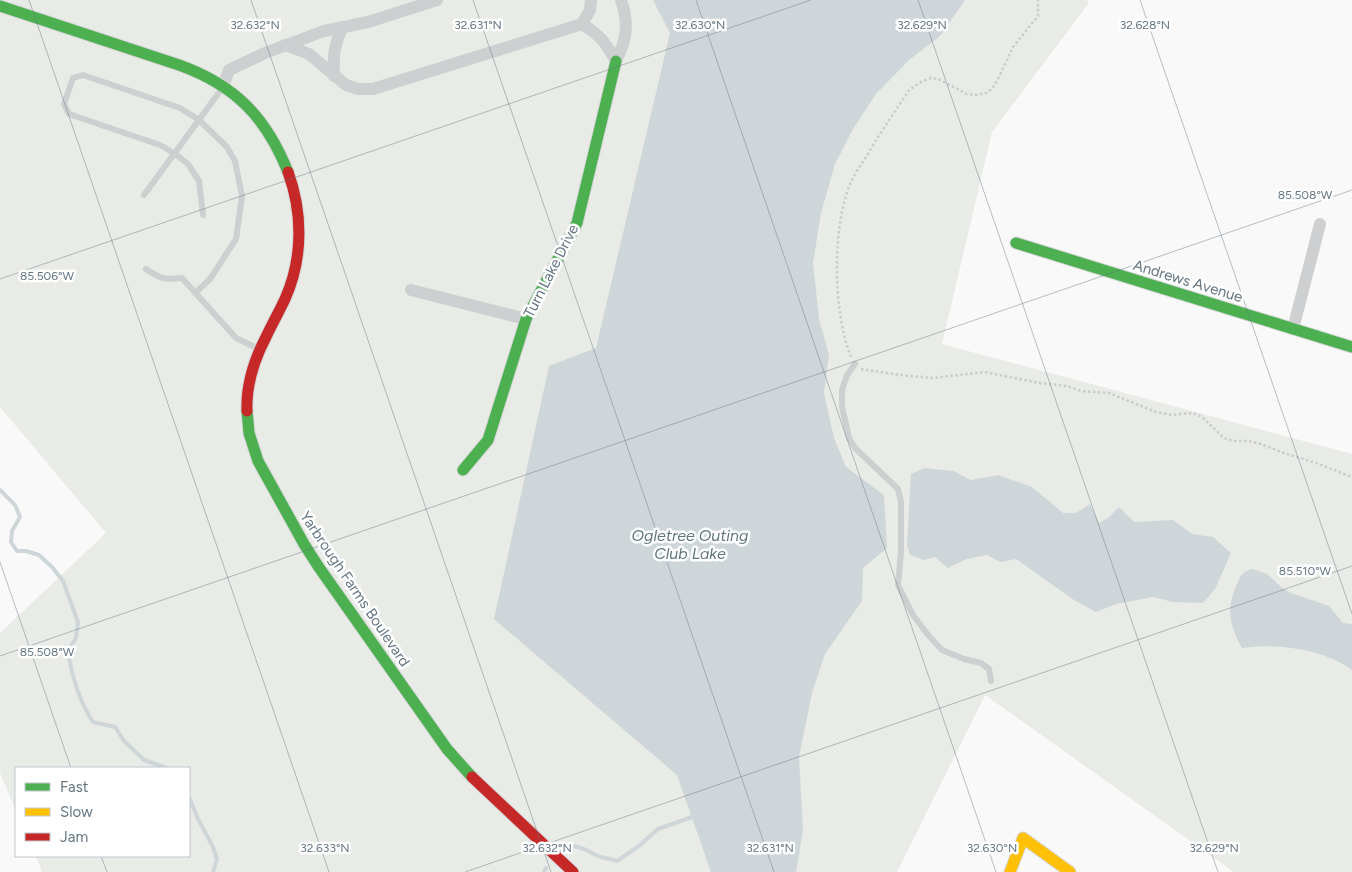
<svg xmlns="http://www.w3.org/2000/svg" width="1352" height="872" font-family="Figtree,sans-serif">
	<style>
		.green { fill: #e8ebe6 }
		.water { fill: #ced6d9 }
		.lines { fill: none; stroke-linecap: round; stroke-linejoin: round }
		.stream { stroke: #ced6d9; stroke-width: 4 }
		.fast-casing { stroke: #d5d6d7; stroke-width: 13 }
		.slow-casing { stroke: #d5d6d7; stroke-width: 13 }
		.jam-casing { stroke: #d5d6d7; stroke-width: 13 }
		.path { stroke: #cbcccd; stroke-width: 2.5; stroke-dasharray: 2.5 2.5; stroke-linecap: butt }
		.lane { stroke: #cecfd0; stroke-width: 6 }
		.street { stroke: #cecfd0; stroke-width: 12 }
		.fast { stroke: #4caf50; stroke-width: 11 }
		.slow { stroke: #ffc107; stroke-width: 11 }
		.jam { stroke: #c62828; stroke-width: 11 }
		.ticks { fill: none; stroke: #657683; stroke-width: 1; stroke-opacity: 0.45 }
		.labels { text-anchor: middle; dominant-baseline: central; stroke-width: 5; stroke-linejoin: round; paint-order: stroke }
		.street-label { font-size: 15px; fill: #657683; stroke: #fff }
		.water-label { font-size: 16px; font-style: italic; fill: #60757c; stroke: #fff }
		.ticks-label { font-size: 12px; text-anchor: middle; fill: #657683; stroke: #fff; stroke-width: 5; stroke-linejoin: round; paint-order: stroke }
	</style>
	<rect width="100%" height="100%" fill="#f9f9f9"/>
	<polygon class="green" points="0,0 1087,0 1089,3 992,132 942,344 1352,454 1352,872 1234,872 985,695 897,872 42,872 36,856 189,856 189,768 16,768 16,811 0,773 0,633 106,533 0,407"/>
	<g class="water">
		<polygon points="653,0 965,0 940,36 909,60 876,94 853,129 835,164 821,213 813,263 819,319 829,355 824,393 834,438 846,467 884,495 887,548 863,568 862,601 825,654 812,693 799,757 803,830 796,872 711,872 677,775 494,619 549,366 596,348 670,33"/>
		<polygon points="925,468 953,471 971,480 998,475 1032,487 1063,513 1076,513 1090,504 1099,523 1108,518 1119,507 1134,522 1173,520 1192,534 1213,537 1231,553 1215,589 1203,603 1173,602 1153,597 1116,604 1096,612 1074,600 1016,559 1001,562 987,555 967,559 948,568 935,557 924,560 910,555 907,545 911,474"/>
		<path d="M1253,569L1267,574L1281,587L1291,593L1329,606L1343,623L1352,624V670C1322,649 1278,643 1242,648C1229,625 1226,608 1237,584C1241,575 1243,571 1253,569Z"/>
	</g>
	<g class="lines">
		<g class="stream">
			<path d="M0,490L15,505L20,517L12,531L11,542L17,551H26L39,555L52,567L63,581L78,622L76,638L68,651C72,677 79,701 93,722L115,727L124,741L144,760L167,768"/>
			<polyline points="189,797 198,819 213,847 217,859 213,872"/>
			<path d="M560,850C576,840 587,852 601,857C606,858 612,859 617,861L639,846L658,829L692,817L694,813"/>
			<polyline points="544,872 546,868"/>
		</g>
		<g class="fast-casing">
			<g id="fast">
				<path d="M0,6L179,65C235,85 266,117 288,172"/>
				<polyline points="1016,243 1352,347"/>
				<polyline points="247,411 249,433 258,461 304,544 318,566 447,749 472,777"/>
				<polyline points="463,470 488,440 526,319 577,223 616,61"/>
			</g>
		</g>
		<g class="slow-casing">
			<polyline id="slow" points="1010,872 1023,838 1070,872"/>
		</g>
		<g class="jam-casing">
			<g id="jam">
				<path d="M247,411C246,385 254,360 266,337C272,324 279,312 285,299C303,259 303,213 288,172"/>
				<polyline points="472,777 573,872"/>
			</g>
		</g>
		<g class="path">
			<path d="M851,357C833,313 831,224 852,180C855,173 861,165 866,157C879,134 895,112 909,90L921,82L931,78L938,79L946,83L967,94L977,95L986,93L992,89L998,79L1013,47L1038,16V0"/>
			<polyline points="861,369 900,375 933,378 985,372 1039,383 1067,386 1081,391 1109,393 1156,412 1171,415 1193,413 1202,417 1224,438 1233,441 1249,441 1261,444 1281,452 1316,463 1352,477"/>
		</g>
		<g class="lane">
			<polyline points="144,195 223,87"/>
			<path d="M146,269C161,279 163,280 182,278L236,338L259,349"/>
			<polyline points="195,293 210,279 236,239 242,196 235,161 227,147 199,120 180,108 83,75 73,78 64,104 69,114 160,145 174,153 188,164 199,181 203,215"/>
			<polyline points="855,364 847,375 842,390 842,407 849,438 855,448 898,489 901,502 901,552 898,585 913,615 928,635 942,650 964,659 981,663 989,669 991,681"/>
		</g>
		<g class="street">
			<polyline points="582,24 590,10 591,0"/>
			<path d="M285,45L309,54L346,85L358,89H373L582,24C601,36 605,42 616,61C627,39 629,24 621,0"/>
			<path d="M334,76C333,54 334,48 342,27"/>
			<polyline points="223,87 229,70 265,53 324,31 368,22 437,0"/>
			<polyline points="411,290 526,319"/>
			<polyline points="1293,329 1320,224"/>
		</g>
		<use href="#fast" class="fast"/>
		<use href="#slow" class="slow"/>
		<use href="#jam" class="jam"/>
	</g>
	<path class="ticks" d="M29,0L329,872M251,0L551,872M473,0L774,872M696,0L996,872M918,0L1218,872M1140,0L1352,614M0,279L811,0M0,562L71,768M0,656L1352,190M101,856L107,872M465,872L1352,566"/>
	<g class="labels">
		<g class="street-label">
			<text transform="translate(551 271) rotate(-63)">Turn Lake Drive</text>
			<text transform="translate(1188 281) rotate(17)">Andrews Avenue</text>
			<text transform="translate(355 589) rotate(56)">Yarbrough Farms Boulevard</text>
		</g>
		<g class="water-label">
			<text x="690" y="535">Ogletree Outing<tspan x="690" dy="18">Club Lake</tspan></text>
		</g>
	</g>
	<g class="ticks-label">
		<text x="1145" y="29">32.628°N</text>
		<text x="255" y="29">32.632°N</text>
		<text x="478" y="29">32.631°N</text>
		<text x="700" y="29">32.630°N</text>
		<text x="922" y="29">32.629°N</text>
		<text x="1305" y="199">85.508°W</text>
		<text x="47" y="280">85.506°W</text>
		<text x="1305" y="575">85.510°W</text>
		<text x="47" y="656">85.508°W</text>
		<text x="325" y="852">32.633°N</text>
		<text x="547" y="852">32.632°N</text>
		<text x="770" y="852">32.631°N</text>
		<text x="992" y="852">32.630°N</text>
		<text x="1214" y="852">32.629°N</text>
	</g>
	<rect x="15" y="767" width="175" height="90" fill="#ffffff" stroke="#c1c8cd"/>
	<rect x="25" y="783" width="25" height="8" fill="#4caf50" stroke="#c1c8cd"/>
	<text x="60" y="792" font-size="15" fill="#657683">Fast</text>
	<rect x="25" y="808" width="25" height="8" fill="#ffc107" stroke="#c1c8cd"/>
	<text x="60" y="817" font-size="15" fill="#657683">Slow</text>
	<rect x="25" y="833" width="25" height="8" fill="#c62828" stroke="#c1c8cd"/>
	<text x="60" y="842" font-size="15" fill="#657683">Jam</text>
</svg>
